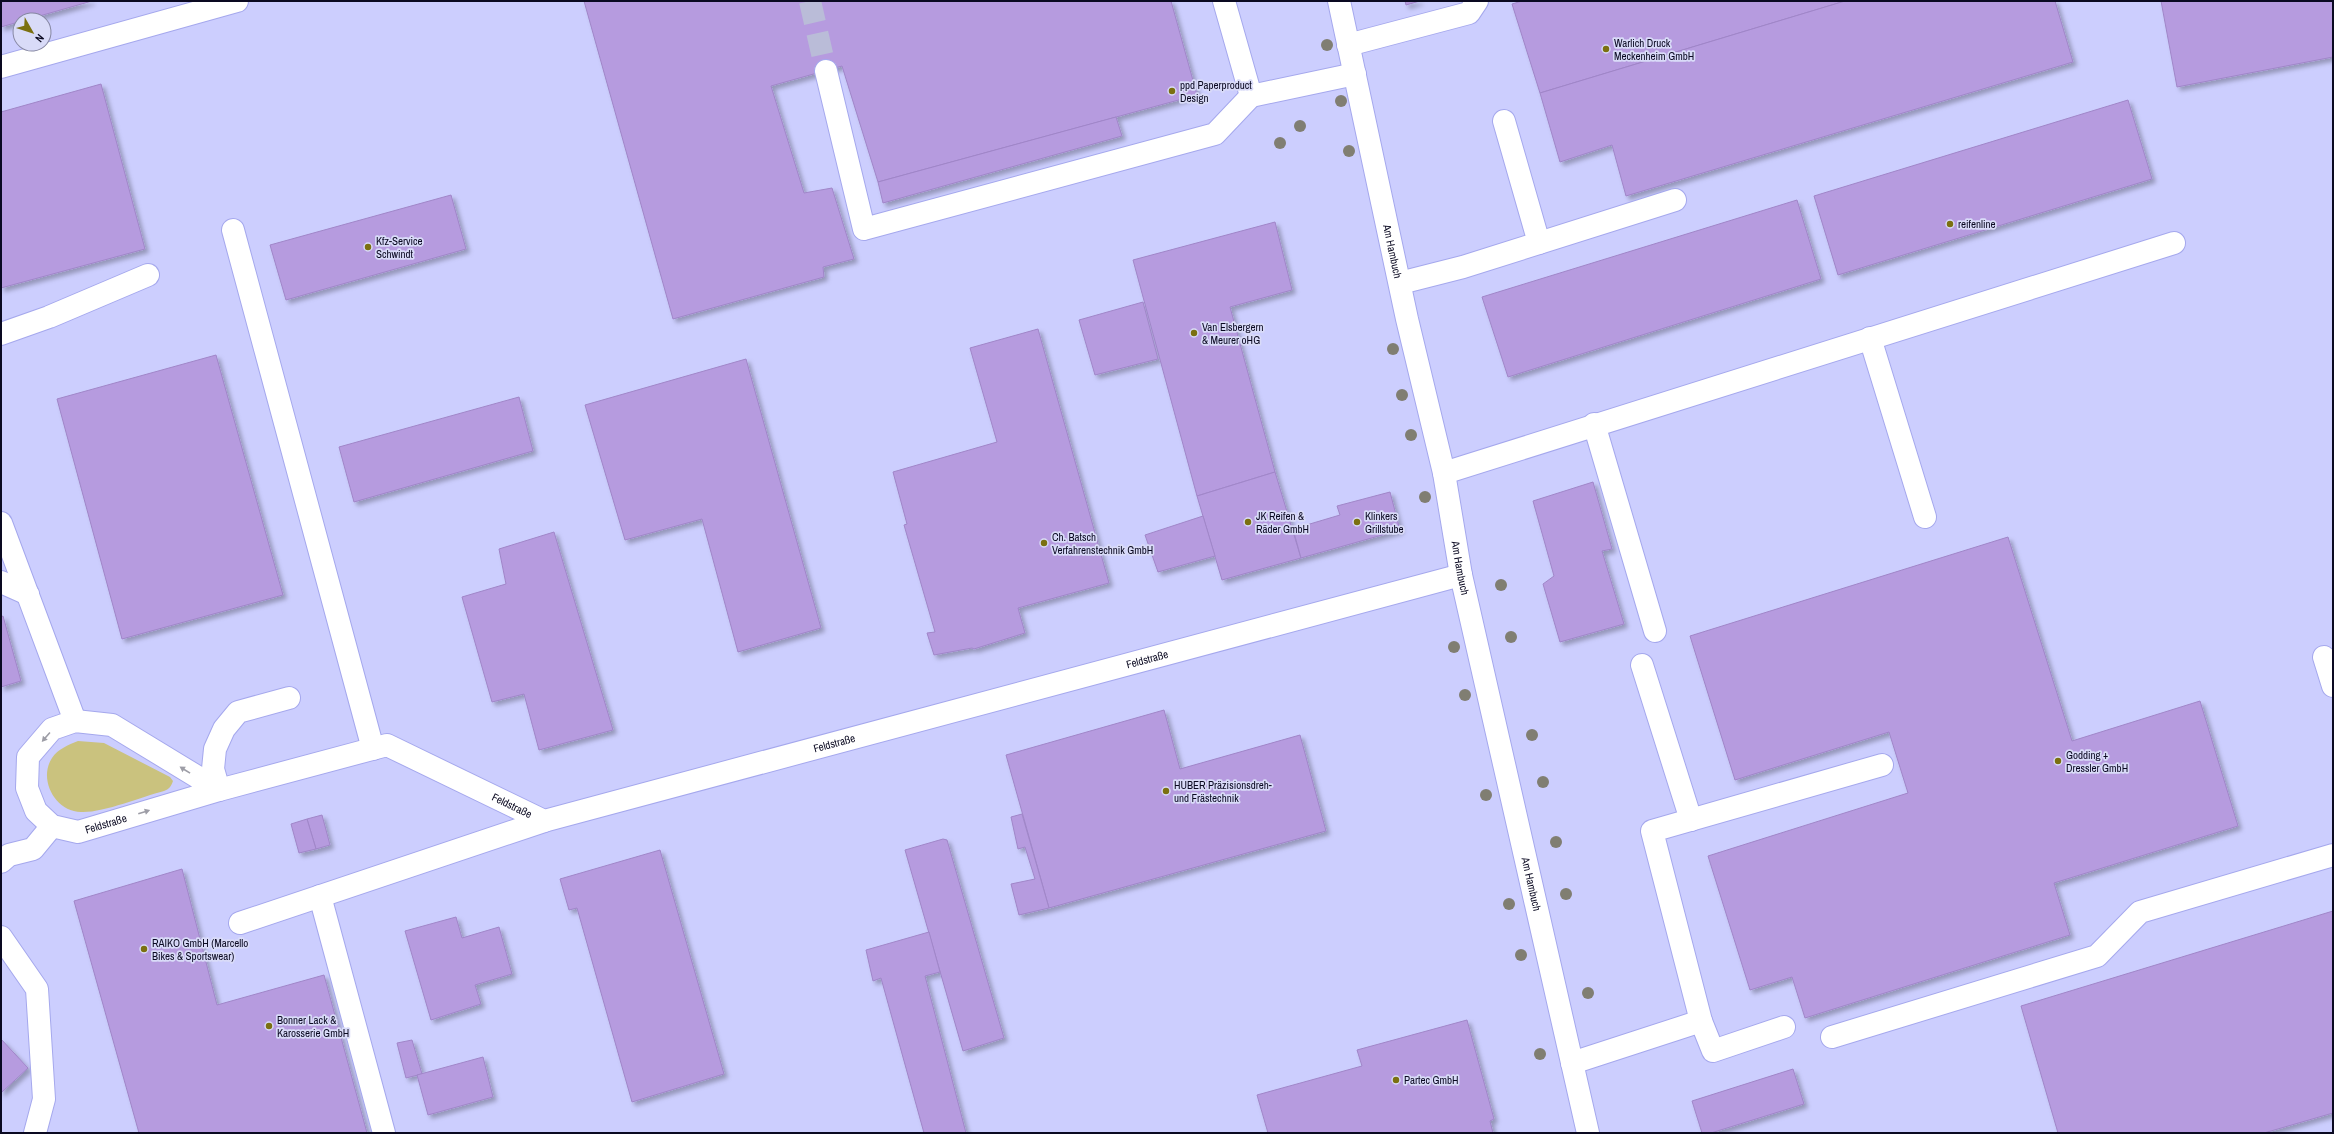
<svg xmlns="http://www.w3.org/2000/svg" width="2334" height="1134" font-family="'Archivo Narrow',sans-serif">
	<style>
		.built { fill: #cccefe; fill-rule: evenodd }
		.green { fill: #cac27e }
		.building { fill: #b69bdf; stroke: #a086c8; filter: url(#shadow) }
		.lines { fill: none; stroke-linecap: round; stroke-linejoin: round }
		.minor-tunnel { stroke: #babcd8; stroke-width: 22; stroke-dasharray: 22 11; stroke-linecap: butt }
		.minor-casing { stroke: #a5a8ed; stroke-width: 24 }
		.minor { stroke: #fff; stroke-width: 22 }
		.tree { fill: #807e72 }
		.oneway { fill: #9d9da6 }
		.poi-dot { fill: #7b7010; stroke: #d9dbf8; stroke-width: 1.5 }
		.labels { text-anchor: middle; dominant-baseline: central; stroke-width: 3.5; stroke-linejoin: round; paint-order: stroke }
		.poi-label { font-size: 11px; fill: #0a0921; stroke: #d9dbf8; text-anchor: start }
		.street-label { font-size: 11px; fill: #0a0921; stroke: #d9dbf8 }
	</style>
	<defs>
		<filter id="shadow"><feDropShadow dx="3.5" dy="3.5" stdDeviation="2" flood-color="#0004"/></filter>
	</defs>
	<rect width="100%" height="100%" fill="#d9dbf8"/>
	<path class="built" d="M1,1H2333V1133H1ZM20,20H44V44H20Z"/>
	<path class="green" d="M78,741L104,743L170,777L173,781C171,787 169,789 164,791C141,797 103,813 81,812C55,812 38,779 52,758C58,749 68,745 78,741Z"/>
	<g class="building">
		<polygon points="1,1 92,1 1,27"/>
		<polygon points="584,1 1171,1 1197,95 878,182 842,66 771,86 804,193 832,188 854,259 823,267 824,277 673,319"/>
		<polygon points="1405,1 1420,1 1406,5"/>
		<polygon points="1522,1 1845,1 1540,93 1512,4"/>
		<polygon points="1845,1 2055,1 2073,62 1626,196 1612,145 1560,162 1540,93"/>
		<polygon points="2161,1 2333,1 2333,57 2177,87"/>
		<polygon points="101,84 145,249 1,288 1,112"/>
		<polygon points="2128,100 2152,179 1838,275 1814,196"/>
		<polygon points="1116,117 1122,136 883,203 878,182"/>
		<polygon points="451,195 466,249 286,300 270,245"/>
		<polygon points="1797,200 1821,279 1508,377 1482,297"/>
		<polygon points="1275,222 1292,290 1230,307 1275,472 1197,496 1133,260"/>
		<polygon points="1143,302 1158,359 1095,375 1079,320"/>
		<polygon points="1038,329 1109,583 1018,608 1025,633 974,649 972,648 934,655 927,633 935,632 904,525 907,524 893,472 997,442 970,348"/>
		<polygon points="216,355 283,595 122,639 57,399"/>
		<polygon points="746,359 821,628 738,652 702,519 625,540 585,405"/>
		<polygon points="519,397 533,451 354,502 339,447"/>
		<polygon points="1275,472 1301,558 1222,580 1197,496"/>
		<polygon points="1593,482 1612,549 1602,551 1624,624 1560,642 1543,584 1554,576 1533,501"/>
		<polygon points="1390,492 1400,530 1301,558 1293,529 1340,515 1337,506"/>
		<polygon points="1203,516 1215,556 1158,572 1145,535"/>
		<polygon points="554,532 613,730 539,750 524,694 492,702 462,597 506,584 499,549"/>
		<polygon points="2008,537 2072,741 2200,701 2238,826 2054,883 2070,935 1805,1018 1792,977 1750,990 1708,856 1908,793 1889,732 1735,780 1690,636"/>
		<polygon points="3,616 21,681 1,687 1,617"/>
		<polygon points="1164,710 1180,769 1300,735 1326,831 1049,908 1006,755"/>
		<polygon points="1022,814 1049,908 1019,915 1011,884 1035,879 1025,847 1018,849 1011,817"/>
		<polygon points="322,815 330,845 316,849 307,819"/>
		<polygon points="307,819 316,849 299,853 291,824"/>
		<polygon points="943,839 947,840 1004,1038 963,1051 905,850"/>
		<polygon points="660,850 724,1074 632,1102 577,908 569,910 560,879"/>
		<polygon points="182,869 217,1005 324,975 367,1133 139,1133 74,901"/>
		<polygon points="2333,911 2333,1113 2264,1133 2058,1133 2021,1006"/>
		<polygon points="456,917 462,938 499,927 512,974 475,985 481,1004 431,1020 405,931"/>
		<polygon points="929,932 940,972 925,976 966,1133 924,1133 881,978 873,981 866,950"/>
		<polygon points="1467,1020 1494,1119 1490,1121 1493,1133 1268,1133 1257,1095 1362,1066 1357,1050"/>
		<polygon points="1,1039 28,1068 1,1093"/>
		<polygon points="412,1040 422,1074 406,1078 397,1043"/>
		<polygon points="483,1057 493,1097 428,1115 417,1075"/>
		<polygon points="1793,1069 1804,1104 1711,1133 1702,1133 1692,1101"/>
	</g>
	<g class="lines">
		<polyline class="minor-tunnel" points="810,1 826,71"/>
		<g class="minor-casing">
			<g id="minor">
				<polyline points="1224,1 1251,96 1355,74"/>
				<path id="s1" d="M1339,1L1407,319L1444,473L1461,575L1588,1133"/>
				<polyline points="1348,45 1469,13 1477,1"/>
				<polyline points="1,67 237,1"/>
				<polyline points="826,71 864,229 1215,134 1251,96"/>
				<polyline points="1504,121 1539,243"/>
				<polyline points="233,230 373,749"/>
				<polyline points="1400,283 1463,267 1675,200"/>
				<polyline points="1,334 49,317 148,275"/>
				<polyline points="1870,338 1925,517"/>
				<polyline points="1594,424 1655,631"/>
				<polyline points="1444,473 2174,243"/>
				<polyline points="1,523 75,721"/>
				<polyline points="1,582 28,594"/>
				<polyline points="2324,657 2333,686"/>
				<polyline points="1642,665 1691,820"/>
				<path id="s2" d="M219,790L112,725L75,721L52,729L28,757L27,788L36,811L52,826L78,832L219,790L387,745L544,821L1461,575"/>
				<polyline points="219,790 213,769 215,749 224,729 238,712 289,698"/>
				<polyline points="1,862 9,855 33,849 52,826"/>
				<polyline points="320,896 384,1133"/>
				<polyline points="240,923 544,821"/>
				<polyline points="1,937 37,989 44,1099 35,1133"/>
				<polyline points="1701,1021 1713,1051 1784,1027"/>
				<polyline points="1832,1037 2097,956 2140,912 2333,855"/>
				<polyline points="1572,1063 1701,1021 1652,831 1882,765"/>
			</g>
		</g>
		<use href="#minor" class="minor"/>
	</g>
	<g class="tree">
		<circle cx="1327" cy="45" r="6"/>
		<circle cx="1341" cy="101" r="6"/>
		<circle cx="1300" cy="126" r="6"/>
		<circle cx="1280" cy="143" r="6"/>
		<circle cx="1349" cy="151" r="6"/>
		<circle cx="1393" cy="349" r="6"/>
		<circle cx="1402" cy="395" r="6"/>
		<circle cx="1411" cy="435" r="6"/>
		<circle cx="1425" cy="497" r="6"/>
		<circle cx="1501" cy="585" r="6"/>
		<circle cx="1511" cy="637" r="6"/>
		<circle cx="1454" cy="647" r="6"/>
		<circle cx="1465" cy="695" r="6"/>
		<circle cx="1532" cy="735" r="6"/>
		<circle cx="1543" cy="782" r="6"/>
		<circle cx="1486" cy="795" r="6"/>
		<circle cx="1556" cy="842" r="6"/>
		<circle cx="1566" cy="894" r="6"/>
		<circle cx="1509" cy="904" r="6"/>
		<circle cx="1521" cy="955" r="6"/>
		<circle cx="1588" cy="993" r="6"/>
		<circle cx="1540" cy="1054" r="6"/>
	</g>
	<defs><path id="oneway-solid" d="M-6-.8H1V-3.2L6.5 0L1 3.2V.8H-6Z"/></defs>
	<g class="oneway">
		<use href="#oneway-solid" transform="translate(46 737) rotate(131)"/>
		<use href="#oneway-solid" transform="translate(185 770) rotate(-148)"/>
		<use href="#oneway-solid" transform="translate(144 812) rotate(-17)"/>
	</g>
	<g class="poi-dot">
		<circle cx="1606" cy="49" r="4"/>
		<circle cx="1172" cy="91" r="4"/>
		<circle cx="1950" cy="224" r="4"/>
		<circle cx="368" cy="247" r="4"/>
		<circle cx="1194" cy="333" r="4"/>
		<circle cx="1248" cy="522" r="4"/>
		<circle cx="1357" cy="522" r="4"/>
		<circle cx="1044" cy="543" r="4"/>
		<circle cx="2058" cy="761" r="4"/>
		<circle cx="1166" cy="791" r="4"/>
		<circle cx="144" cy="949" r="4"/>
		<circle cx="269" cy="1026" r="4"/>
		<circle cx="1396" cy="1080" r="4"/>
	</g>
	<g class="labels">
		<g class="poi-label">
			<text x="1614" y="43">Warlich Druck<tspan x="1614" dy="13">Meckenheim GmbH</tspan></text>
			<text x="1180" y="85">ppd Paperproduct<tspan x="1180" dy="13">Design</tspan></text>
			<text x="1958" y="224">reifenline</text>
			<text x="376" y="241">Kfz-Service<tspan x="376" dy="13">Schwindt</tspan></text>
			<text x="1202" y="327">Van Elsbergern<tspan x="1202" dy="13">&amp; Meurer oHG</tspan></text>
			<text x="1256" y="516">JK Reifen &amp;<tspan x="1256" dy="13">Räder GmbH</tspan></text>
			<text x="1365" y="516">Klinkers<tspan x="1365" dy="13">Grillstube</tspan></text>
			<text x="1052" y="537">Ch. Batsch<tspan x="1052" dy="13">Verfahrenstechnik GmbH</tspan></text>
			<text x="2066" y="755">Godding +<tspan x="2066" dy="13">Dressler GmbH</tspan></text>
			<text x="1174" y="785">HUBER Präzisionsdreh-<tspan x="1174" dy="13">und Frästechnik</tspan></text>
			<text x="152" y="943">RAIKO GmbH (Marcello<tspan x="152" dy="13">Bikes &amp; Sportswear)</tspan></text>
			<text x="277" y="1020">Bonner Lack &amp;<tspan x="277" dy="13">Karosserie GmbH</tspan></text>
			<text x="1404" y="1080">Partec GmbH</text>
		</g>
		<g class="street-label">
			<text stroke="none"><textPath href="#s1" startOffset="256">Am Hambuch</textPath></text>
			<text stroke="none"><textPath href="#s1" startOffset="580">Am Hambuch</textPath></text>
			<text stroke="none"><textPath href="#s2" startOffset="1448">Feldstraße</textPath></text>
			<text stroke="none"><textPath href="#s2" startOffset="1124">Feldstraße</textPath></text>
			<text stroke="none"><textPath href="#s2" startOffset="788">Feldstraße</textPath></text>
			<text stroke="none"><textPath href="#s2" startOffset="357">Feldstraße</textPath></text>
			<text stroke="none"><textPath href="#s1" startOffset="904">Am Hambuch</textPath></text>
		</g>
	</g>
	<rect width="2334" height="1134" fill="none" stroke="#0a0921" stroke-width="4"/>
	<g transform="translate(32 32) rotate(129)"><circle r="19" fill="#d9dbf8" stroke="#8687a2"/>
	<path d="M0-3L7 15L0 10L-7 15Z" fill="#7b7010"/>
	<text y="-6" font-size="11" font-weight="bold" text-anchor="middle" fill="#0a0921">N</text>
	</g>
</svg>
